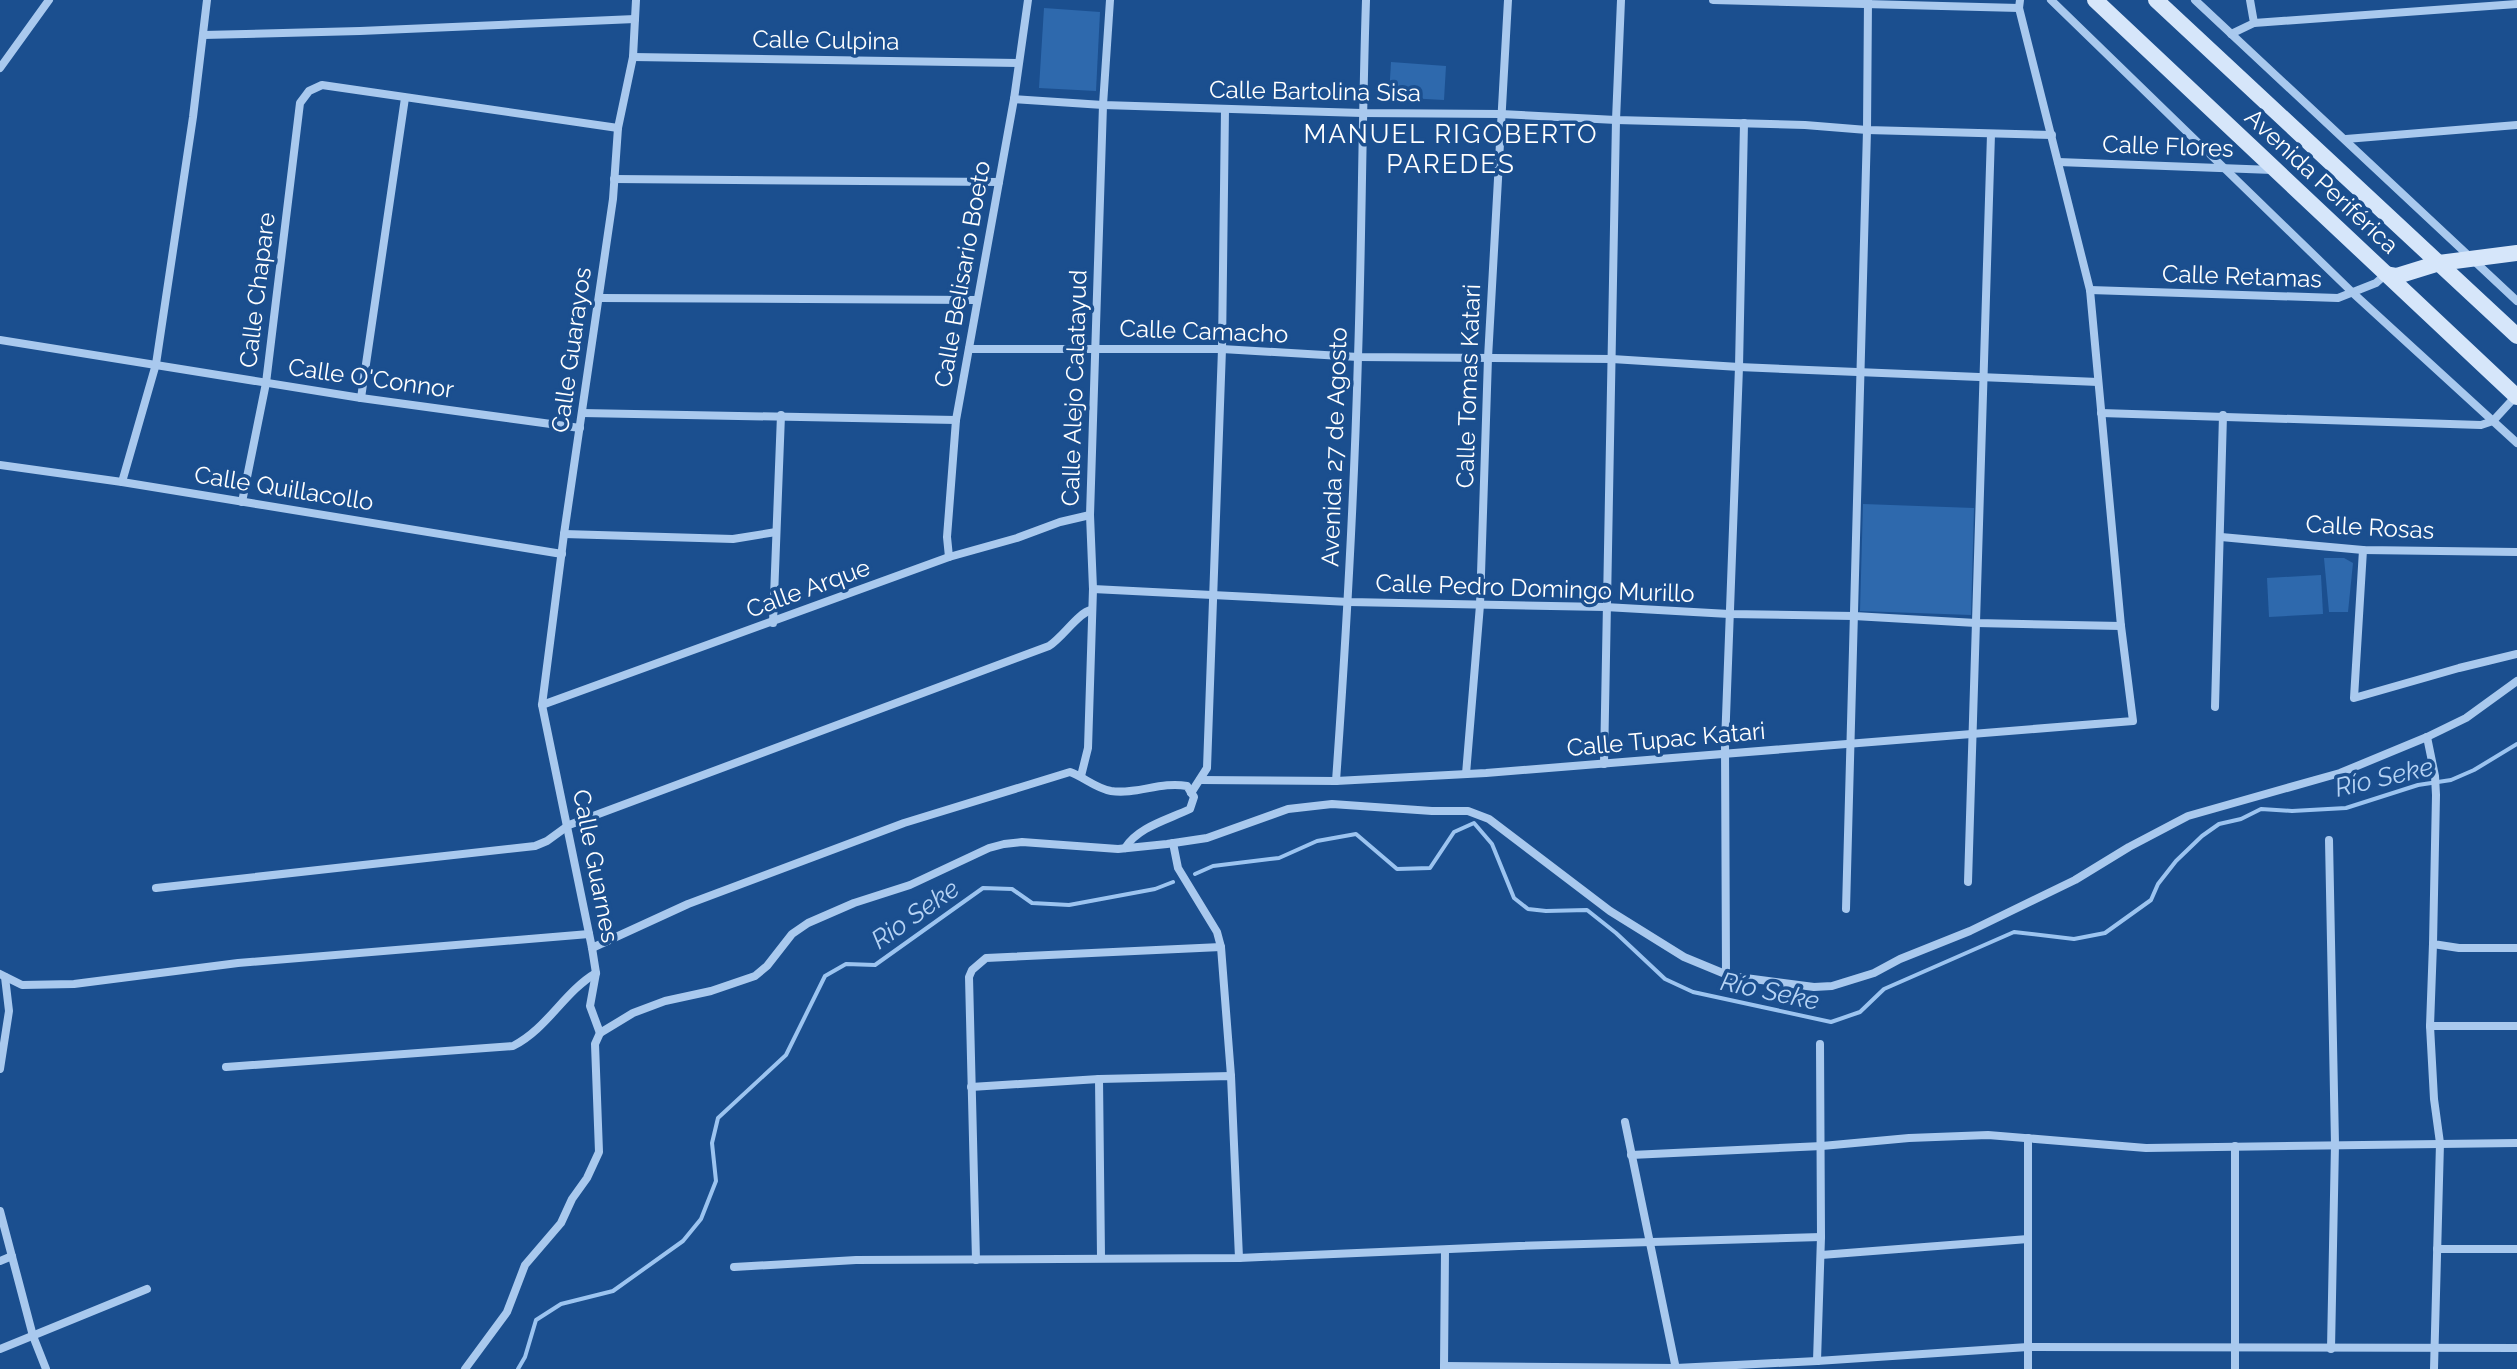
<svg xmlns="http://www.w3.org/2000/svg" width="2517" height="1369" font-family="Raleway,sans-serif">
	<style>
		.green { fill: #2e69ad }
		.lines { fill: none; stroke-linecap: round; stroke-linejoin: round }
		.stream { stroke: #9cc4f0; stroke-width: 4 }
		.street { stroke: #a9c9ee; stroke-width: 8 }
		.secondary { stroke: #d6e6fa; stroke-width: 16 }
		.labels { text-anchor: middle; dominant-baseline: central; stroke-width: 7; stroke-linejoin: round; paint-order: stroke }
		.street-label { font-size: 24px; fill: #fff; stroke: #1b4f8f }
		.neighbourhood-label { font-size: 26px; letter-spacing: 2px; fill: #fff; stroke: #1b4f8f }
		.water-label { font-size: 26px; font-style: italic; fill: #b5d3f5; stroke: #1b4f8f }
	</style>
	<rect width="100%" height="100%" fill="#1b4f8f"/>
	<g class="green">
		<polygon points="1044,8 1100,12 1096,91 1039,88"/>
		<polygon points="1391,62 1446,66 1444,100 1389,97"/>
		<polygon points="1863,504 1974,508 1971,615 1860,611"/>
		<polygon points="2324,558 2344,558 2353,563 2348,612 2329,612"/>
		<polygon points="2321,575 2323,614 2269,617 2267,578"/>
	</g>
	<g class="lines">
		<g class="stream">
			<polyline points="1195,874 1213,866 1279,858 1317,841 1356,834 1397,869 1430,868 1454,832 1474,823 1492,844 1514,898 1528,909 1546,911 1587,910 1616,933 1665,979 1693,992 1831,1022 1860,1012 1884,989 2014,932 2074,939 2105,933 2151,900 2158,884 2176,861 2202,836 2219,824 2241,819 2261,809 2292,811 2346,808 2418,785 2451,780 2474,770 2517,744"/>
			<polyline points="518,1369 525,1357 536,1320 561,1304 613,1291 683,1241 701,1219 716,1181 712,1143 718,1118 786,1055 825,976 846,964 875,965 983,888 1012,889 1032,903 1069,905 1155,889 1173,882"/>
		</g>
		<g class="street">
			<polyline points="1713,0 2019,8"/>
			<polyline points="2051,0 2354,294 2517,443"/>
			<polyline points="2195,0 2517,301"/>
			<polyline points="2254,23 2517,4"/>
			<polyline points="2231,34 2254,23 2250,0"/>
			<polyline points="203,35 360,31 635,19"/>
			<polyline points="633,57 1018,63"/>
			<polyline points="0,68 49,0"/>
			<polyline points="1014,99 1103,105 1362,113 1501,114 1616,120 1805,125 1867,130 2052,135"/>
			<polyline points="2346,139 2517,125"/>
			<polyline points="2058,162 2273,170"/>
			<polyline points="614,179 999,182"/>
			<polyline points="2090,290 2338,298 2376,283 2386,274"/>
			<polyline points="600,298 977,300"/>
			<polyline points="0,340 361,398 580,428"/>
			<polyline points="969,349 1222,349 1358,357 1612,359 1739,367 2098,382"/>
			<polyline points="361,398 405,98"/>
			<polyline points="582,413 956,420"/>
			<polyline points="2101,413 2481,425 2493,421 2516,396"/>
			<polyline points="0,465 122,482 562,554"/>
			<polyline points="122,482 156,364 193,117 207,0"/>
			<polyline points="242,502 266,383 300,103 309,91 322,85 618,128"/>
			<polyline points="564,534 733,539 776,532"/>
			<polyline points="2221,537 2363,550 2517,552"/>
			<polyline points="2363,550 2354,698 2459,668 2517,654"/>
			<polyline points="949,557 947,537 956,420 1014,99 1028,0"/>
			<polyline points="1093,589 1349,602 1605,607 1729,614 1854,616 1976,623 2121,626"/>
			<polyline points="773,623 781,415"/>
			<polyline points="542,705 949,557 1017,538 1060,522 1090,515"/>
			<polyline points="2215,707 2223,415"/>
			<polyline points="2427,737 2435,776 2436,795 2433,944 2459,948 2517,948"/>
			<polyline points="1604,764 1616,120 1621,0"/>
			<polyline points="1466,774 1480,605 1488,358 1508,0"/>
			<polyline points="1081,776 1088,748 1093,589 1090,515 1103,105 1110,0"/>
			<polyline points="1200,780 1336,781 1486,773 2133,721 2121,626 2090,290 2019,8 2020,0"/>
			<path d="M1336,781C1346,640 1354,499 1358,357C1362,238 1362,119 1366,0"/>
			<polyline points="1191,793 1207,768 1222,349 1225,109"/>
			<polyline points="2329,840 2335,1144 2331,1349"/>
			<polyline points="1173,843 1178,868 1217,932 1221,947 1231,1076"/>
			<polyline points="1968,882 1991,134"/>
			<path d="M156,888L535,846L547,841L569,825L1049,646C1064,636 1078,613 1091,610"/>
			<polyline points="1846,909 1867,130 1868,0"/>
			<polyline points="2433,944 2430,1026 2434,1099 2440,1143 2434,1369"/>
			<path d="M592,948L688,904L904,823L1070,772C1084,777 1095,788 1111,791C1136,795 1161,781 1187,786L1194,797L1190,809C1167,820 1138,827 1125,848"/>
			<polyline points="0,974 22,985 74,984 238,963 589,934"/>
			<polyline points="1726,974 1725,744 1739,367 1744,123"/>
			<polyline points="2430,1026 2517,1026"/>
			<polyline points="600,1033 590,1006 596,973 592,948 542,705 564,534 613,199 618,128 633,57 636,0"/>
			<path d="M226,1067L513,1046C547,1029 564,992 596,973"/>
			<polyline points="0,1069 9,1011 5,977"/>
			<polyline points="1099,1079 1101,1257"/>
			<polyline points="971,1087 1099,1079 1231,1076 1239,1258"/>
			<polyline points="1625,1122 1676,1369"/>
			<polyline points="2028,1138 2028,1369"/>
			<polyline points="2235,1146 2235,1369"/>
			<polyline points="1631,1155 1822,1146 1909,1138 1988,1135 2146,1148 2517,1143"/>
			<polyline points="0,1211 33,1336 46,1369"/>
			<polyline points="2437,1249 2517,1249"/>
			<polyline points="1821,1255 2028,1239"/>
			<polyline points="976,1260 969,977 972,970 986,958 1221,947"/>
			<polyline points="0,1261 12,1256"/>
			<polyline points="734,1267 856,1260 1239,1258 1519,1246 1821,1237"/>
			<polyline points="0,1349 147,1289"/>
			<polyline points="1817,1361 1821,1237 1820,1044"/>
			<polyline points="1444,1366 1676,1368 1817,1361 2028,1347 2517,1348"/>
			<polyline points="1444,1368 1445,1251"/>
			<polyline points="465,1369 507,1312 525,1265 561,1223 572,1199 587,1178 599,1152 595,1044 600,1033 633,1013 665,1001 711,991 755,976 767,966 792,934 808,923 854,903 910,885 989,848 1004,844 1022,842 1118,849 1167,844 1207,838 1288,809 1332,804 1432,811 1468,811 1489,819 1610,911 1684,957 1730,976 1814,987 1832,986 1874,973 1900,959 1970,931 2075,880 2129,847 2188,816 2340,773 2427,737 2466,718 2517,681"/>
		</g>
		<g class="secondary">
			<polyline points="2095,0 2517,397"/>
			<polyline points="2156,0 2517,336"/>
			<polyline points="2386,274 2397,276 2439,263 2517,253"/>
		</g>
	</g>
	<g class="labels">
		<g class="street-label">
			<text transform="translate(826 40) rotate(1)">Calle Culpina</text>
			<text transform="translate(1315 91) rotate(1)">Calle Bartolina Sisa</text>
			<text transform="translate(2168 146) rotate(2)">Calle Flores</text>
			<text transform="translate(2322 181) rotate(43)">Avenida Periférica</text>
			<text transform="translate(962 274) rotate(-80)">Calle Belisario Boeto</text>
			<text transform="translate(2242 276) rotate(2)">Calle Retamas</text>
			<text transform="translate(257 290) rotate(-83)">Calle Chapare</text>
			<text transform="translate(1204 331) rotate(2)">Calle Camacho</text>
			<text transform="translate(571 350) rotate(-82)">Calle Guarayos</text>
			<text transform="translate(371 378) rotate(8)">Calle O'Connor</text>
			<text transform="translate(1468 386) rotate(-88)">Calle Tomas Katari</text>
			<text transform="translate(1074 388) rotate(-88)">Calle Alejo Calatayud</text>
			<text transform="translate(1334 447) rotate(-88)">Avenida 27 de Agosto</text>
			<text transform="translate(284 488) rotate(9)">Calle Quillacollo</text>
			<text transform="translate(2370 527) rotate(3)">Calle Rosas</text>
			<text transform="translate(808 588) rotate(-20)">Calle Arque</text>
			<text transform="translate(1535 588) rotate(2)">Calle Pedro Domingo Murillo</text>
			<text transform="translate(1666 739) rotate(-5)">Calle Tupac Katari</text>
			<text transform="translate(596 866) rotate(79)">Calle Guarnes</text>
		</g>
		<g class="neighbourhood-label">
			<text x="1451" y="134">MANUEL RIGOBERTO<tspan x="1451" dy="30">PAREDES</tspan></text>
		</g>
		<g class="water-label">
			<text transform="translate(2384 777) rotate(-13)">Río Seke</text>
			<text transform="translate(915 914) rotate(-35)">Rio Seke</text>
			<text transform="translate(1770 991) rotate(12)">Río Seke</text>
		</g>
	</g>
</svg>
